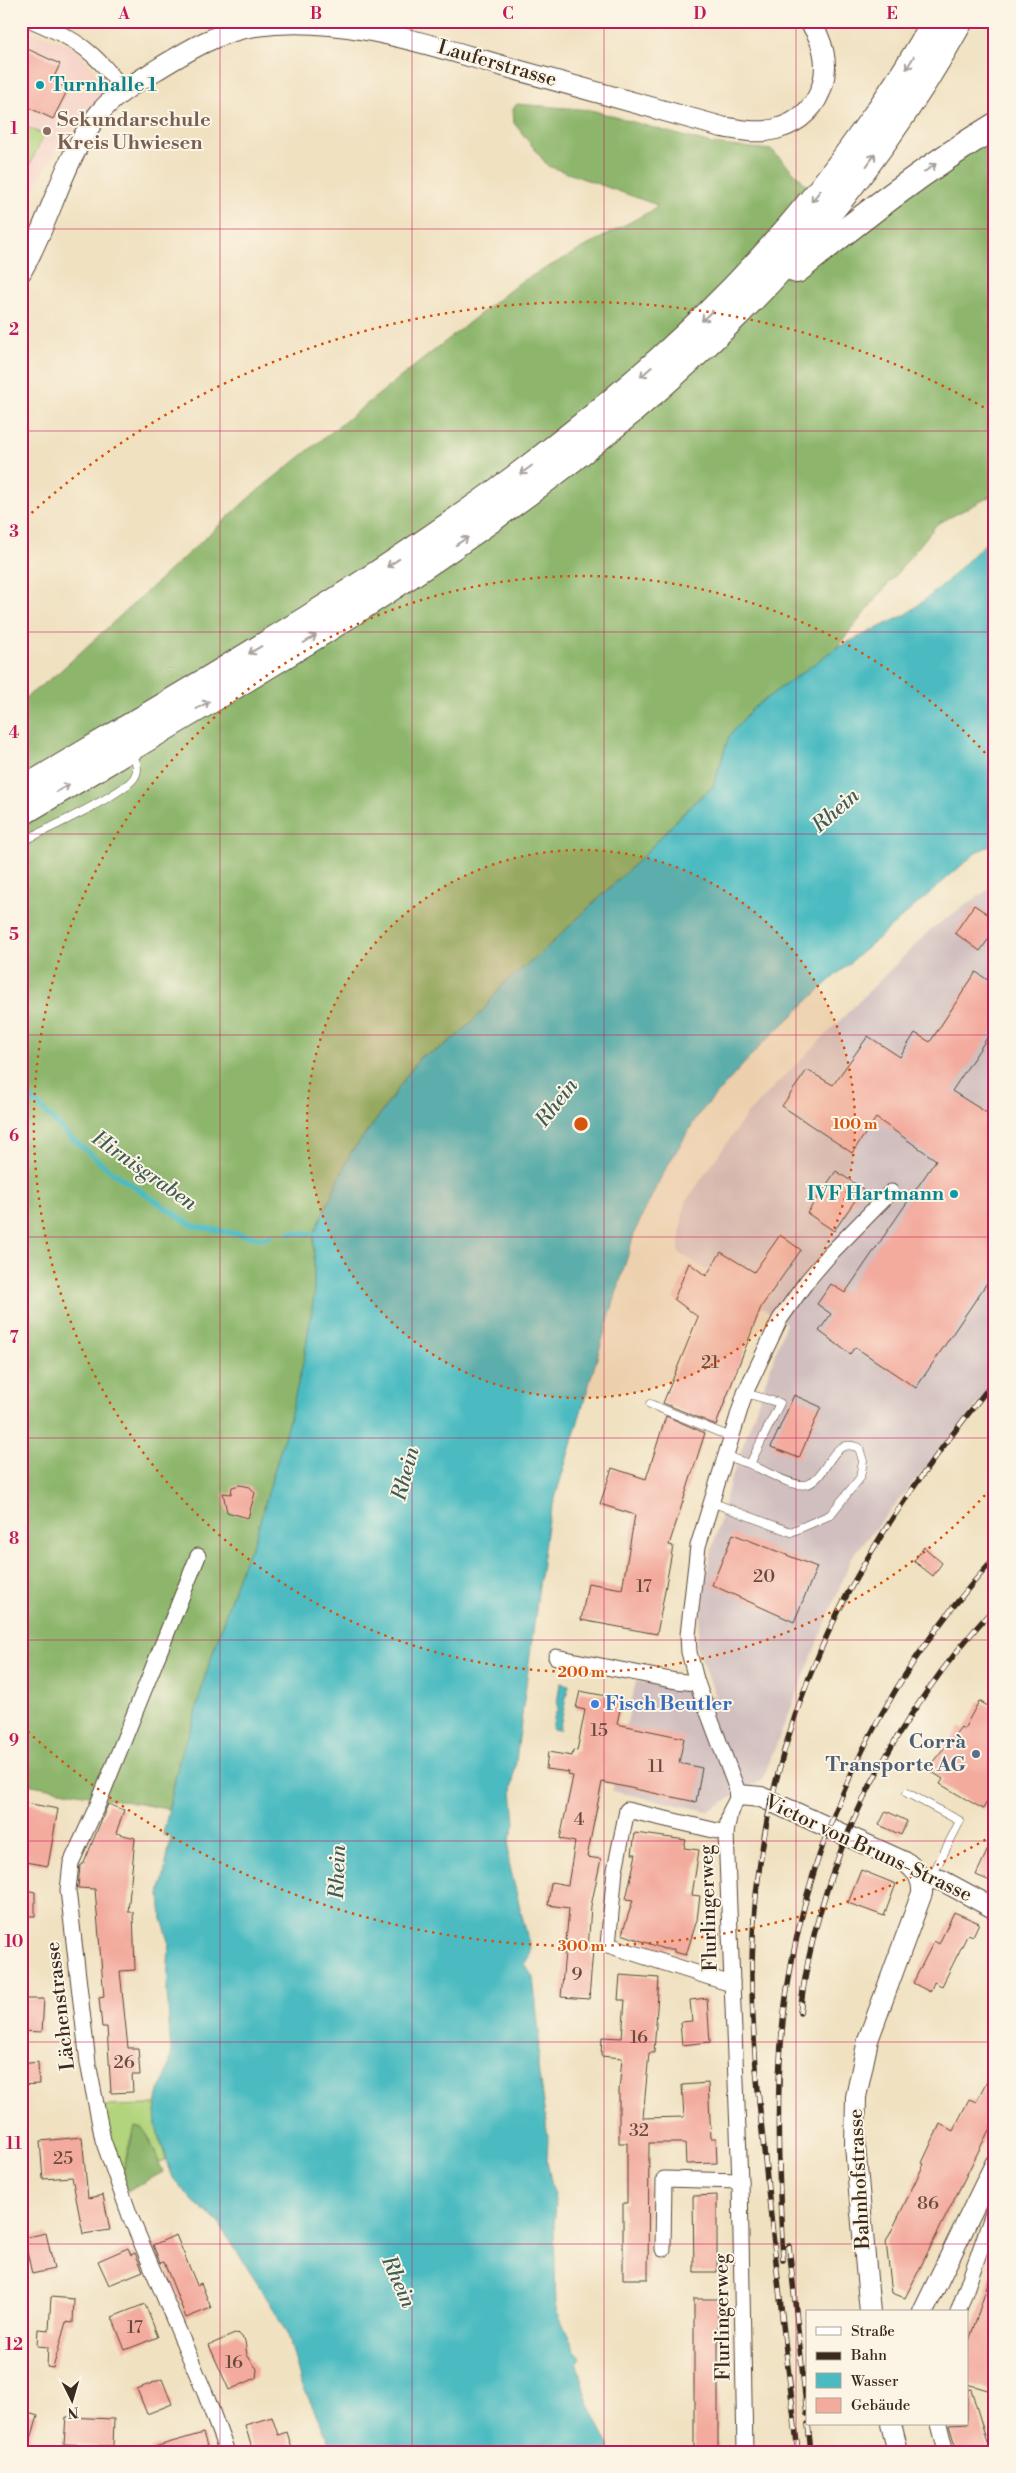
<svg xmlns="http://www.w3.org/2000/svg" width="1016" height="2473" font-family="'Libre Bodoni',serif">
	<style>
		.built { fill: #f6d1c6 }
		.industrial { fill: #d1bfbf }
		.green { fill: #b2d47d; stroke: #767f4e }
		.forest { fill: #8db66c; stroke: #647045 }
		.water { fill: #4bbbc1; stroke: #437270 }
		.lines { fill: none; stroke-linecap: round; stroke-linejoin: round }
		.stream { stroke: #4bbbc1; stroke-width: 5.5 }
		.building { fill: #f3ab9e }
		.lane-casing { stroke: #564536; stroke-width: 9 }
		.street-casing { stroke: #564536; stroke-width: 17 }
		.secondary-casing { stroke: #564536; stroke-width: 22 }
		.highway-casing { stroke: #564536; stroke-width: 28 }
		.lane { stroke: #fff; stroke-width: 8 }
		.street { stroke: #fff; stroke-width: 15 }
		.secondary { stroke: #fff; stroke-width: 20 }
		.highway { stroke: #fff; stroke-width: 26 }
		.rail-casing { stroke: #3b2a1e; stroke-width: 5.5 }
		.rail { stroke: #fcf5e5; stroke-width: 4; stroke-dasharray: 11; stroke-linecap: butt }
		.oneway { stroke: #a79f9a }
		.grid { fill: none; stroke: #c2185b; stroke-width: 1; stroke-opacity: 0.55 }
		.ring { fill: none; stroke: #d7540e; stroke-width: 2.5; stroke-dasharray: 2.5 5 }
		.culture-dot { fill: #0f9aa8; stroke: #fcf5e5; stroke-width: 2 }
		.education-dot { fill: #8d6e63; stroke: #fcf5e5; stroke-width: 2 }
		.shop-dot { fill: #3f7fe0; stroke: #fcf5e5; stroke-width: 2 }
		.service-dot { fill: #5c6f8a; stroke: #fcf5e5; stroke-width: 2 }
		.labels { text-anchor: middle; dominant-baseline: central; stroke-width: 4; stroke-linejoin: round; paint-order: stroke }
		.number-label { font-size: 18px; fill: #694a3e }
		.street-label { font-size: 20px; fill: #3b2a1e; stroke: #fcf5e5 }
		.culture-label { font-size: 20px; font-weight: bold; fill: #0d838f; stroke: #fcf5e5; text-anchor: start }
		.education-label { font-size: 20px; font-weight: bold; fill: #785e54; stroke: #fcf5e5; text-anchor: start }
		.shop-label { font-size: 20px; font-weight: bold; fill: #366cbe; stroke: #fcf5e5; text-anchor: start }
		.service-label { font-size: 20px; font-weight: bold; fill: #4e5e75; stroke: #fcf5e5; text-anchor: end }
		.water-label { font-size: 21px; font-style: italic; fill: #415d57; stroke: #fcf5e5 }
		.centre { fill: #d7540e; stroke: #fcf5e5; stroke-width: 2.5 }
		.ring-label { font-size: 15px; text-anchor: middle; font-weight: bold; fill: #d7540e; stroke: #fcf5e5; stroke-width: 4; stroke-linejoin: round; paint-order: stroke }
		.neatline { fill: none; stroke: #c2185b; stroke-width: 2 }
		.grid-label { font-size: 16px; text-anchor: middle; font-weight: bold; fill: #c2185b }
	</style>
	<rect width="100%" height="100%" fill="#fcf5e5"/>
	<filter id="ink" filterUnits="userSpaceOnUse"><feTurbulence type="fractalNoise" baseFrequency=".02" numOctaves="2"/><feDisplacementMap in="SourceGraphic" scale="10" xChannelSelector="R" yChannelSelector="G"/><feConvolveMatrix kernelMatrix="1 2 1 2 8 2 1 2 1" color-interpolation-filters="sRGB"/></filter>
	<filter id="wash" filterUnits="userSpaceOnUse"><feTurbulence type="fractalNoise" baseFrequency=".0096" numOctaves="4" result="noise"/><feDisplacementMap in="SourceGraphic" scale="20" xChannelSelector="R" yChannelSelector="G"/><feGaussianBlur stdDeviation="1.12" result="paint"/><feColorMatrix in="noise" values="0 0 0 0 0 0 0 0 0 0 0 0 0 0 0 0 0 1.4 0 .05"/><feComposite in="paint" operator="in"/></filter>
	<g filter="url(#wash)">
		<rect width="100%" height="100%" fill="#f0e1c1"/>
		<polygon class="built" points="21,27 74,47 109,87 49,161 21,213"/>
		<polygon class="industrial" points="995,885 995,1383 852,1557 762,1780 708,1811 612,1791 636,1681 716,1696 696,1646 708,1565 730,1482 786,1323 678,1252 684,1204 748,1113 931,929"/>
		<g class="green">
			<polygon points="21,124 44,135 21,183"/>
			<polygon points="156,2105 156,2127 166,2160 159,2162 148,2136 131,2137 122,2175 101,2106"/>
		</g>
		<g class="forest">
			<polygon points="517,104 591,110 711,144 772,150 849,228 995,126 995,494 937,524 836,648 753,708 729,736 713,786 691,805 644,855 538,956 505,982 480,1014 458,1035 438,1050 420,1057 374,1123 351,1152 314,1234 314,1296 304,1359 291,1413 255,1539 240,1571 204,1680 192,1726 181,1753 168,1809 21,1783 21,701 58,673 251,496 519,283 656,208 657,205 548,166 514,123 513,109"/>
			<polygon points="135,2127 142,2128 148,2136 163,2172 128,2191 122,2175"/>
		</g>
		<g class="water">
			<polygon points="995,534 995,844 978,851 829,981 759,1047 698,1115 662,1175 635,1231 547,1525 512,1791 515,1823 509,1842 508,1859 530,1948 529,1956 525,1964 533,1978 539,2032 538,2068 548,2137 547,2162 556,2205 554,2223 556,2309 574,2349 581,2357 577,2364 588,2403 612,2452 334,2452 301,2382 289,2338 275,2311 218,2222 193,2201 173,2178 156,2127 155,2111 159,2091 167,2075 171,2056 167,1991 169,1941 162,1919 160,1896 171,1837 163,1835 181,1753 192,1726 204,1680 240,1571 255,1539 291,1413 304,1359 314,1296 314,1234 351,1152 374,1123 420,1057 438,1050 458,1035 480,1014 505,982 538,956 644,855 691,805 713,787 729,736 753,708 836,648 907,614 943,585"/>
			<polygon points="560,1683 569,1685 559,1730 552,1729 555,1714 558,1710 557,1704"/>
		</g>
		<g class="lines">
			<g class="stream">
				<polyline points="21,1088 70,1137 112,1172 193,1226 260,1238 271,1236"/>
				<polyline points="289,1233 320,1234"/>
			</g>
		</g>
		<g id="blocks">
			<g class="building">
				<polygon points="21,46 60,64 52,81 68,89 53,119 21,104"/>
				<polygon points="974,905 995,919 995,930 980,951 955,933"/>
				<polygon points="976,972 995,985 995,1026 952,1091 995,1118 995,1271 916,1388 855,1347 850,1354 819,1331 831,1314 817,1304 831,1284 845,1293 936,1160 876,1118 852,1153 782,1106 807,1070 833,1085 868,1036 900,1057 915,1033 930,1042"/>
				<polygon points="836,1171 863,1189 834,1231 807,1213"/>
				<polygon points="780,1235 801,1250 761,1307 716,1425 663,1403 698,1317 674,1299 689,1263 706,1276 721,1252 754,1272"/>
				<polygon points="794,1395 821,1407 799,1458 771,1447"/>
				<polygon points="666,1416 705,1433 669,1545 673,1546 657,1634 581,1620 588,1583 622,1589 635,1515 600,1504 612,1468 646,1479"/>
				<polygon points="240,1485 250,1487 255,1493 248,1518 227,1512 223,1493 231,1494 232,1487"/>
				<polygon points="733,1534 817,1567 794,1622 712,1585"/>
				<polygon points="924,1547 942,1563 933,1576 914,1561"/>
				<polygon points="580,1691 622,1699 617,1724 684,1738 679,1763 702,1768 696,1802 602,1782 587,1857 601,1859 591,1906 588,1950 593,1950 589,1999 561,1997 569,1908 548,1905 551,1882 568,1885 575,1842 560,1839 573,1776 568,1775 569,1772 546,1769 548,1752 572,1756 573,1750 577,1751 585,1710 576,1708"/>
				<polygon points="979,1701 995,1710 995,1788 983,1809 940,1784 943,1779 927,1769 961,1727 964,1729"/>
				<polygon points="21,1802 58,1809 48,1866 21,1861"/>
				<polygon points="108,1804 124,1810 116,1833 135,1838 128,1912 133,1912 135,1970 120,1971 128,2048 138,2048 140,2075 132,2075 133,2092 111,2093 107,2027 102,2027 99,1998 104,1997 95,1889 78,1888 80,1866 84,1863"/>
				<polygon points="886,1811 907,1821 901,1835 879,1825"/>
				<polygon points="635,1833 686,1840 684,1848 699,1850 692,1895 700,1896 697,1920 686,1955 674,1952 674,1949 664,1949 622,1934 633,1900 626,1899 636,1854 632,1854"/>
				<polygon points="995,1834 995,1883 976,1875"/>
				<polygon points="861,1870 896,1884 884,1916 848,1903"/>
				<polygon points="21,1889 35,1892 35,1916 21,1916"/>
				<polygon points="954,1912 979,1923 973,1936 968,1934 942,1986 934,1982 930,1992 913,1983 934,1941 939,1944"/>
				<polygon points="620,1975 659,1978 654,2053 649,2053 643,2118 684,2117 682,2085 708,2083 711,2138 716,2138 717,2163 686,2164 685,2143 649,2143 648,2279 623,2279 623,2203 627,2203 627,2143 619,2143 619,2091 622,2058 601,2056 602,2037 622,2038 625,2000 618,2000"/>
				<polygon points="707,1998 710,2042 682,2045 680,2022 692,2021 690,2000"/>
				<polygon points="21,1999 44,1999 42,2032 21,2031"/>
				<polygon points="38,2062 39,2084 21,2085 21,2064"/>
				<polygon points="995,2065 995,2118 905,2298 892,2293 886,2242 924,2164 922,2163 940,2124 953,2131 969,2099 976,2102"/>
				<polygon points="82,2137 88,2198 103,2195 110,2230 83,2234 72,2177 43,2179 40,2141"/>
				<polygon points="717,2195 717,2272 694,2272 693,2196"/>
				<polygon points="46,2233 54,2269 32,2274 24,2238"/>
				<polygon points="176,2235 197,2285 201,2283 211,2308 186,2318 164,2262 160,2263 153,2245"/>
				<polygon points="128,2248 131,2255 135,2253 143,2271 109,2285 98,2261"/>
				<polygon points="992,2272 995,2272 995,2392 967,2384 967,2347"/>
				<polygon points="51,2297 74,2299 73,2323 66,2322 53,2368 47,2367 48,2347 37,2346 38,2329 49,2330"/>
				<rect x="694" y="2299" width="24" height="152"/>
				<polygon points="145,2304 158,2337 125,2350 112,2317"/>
				<polygon points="237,2333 245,2341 247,2355 257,2369 256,2378 229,2390 209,2345"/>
				<polygon points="162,2379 172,2404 147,2414 137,2389"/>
				<polygon points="971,2389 990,2452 957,2452 949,2425 967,2424 967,2390"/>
				<polygon points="21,2411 38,2416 27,2452 21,2452"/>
				<polygon points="66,2417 114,2419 113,2446 64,2444"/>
				<polygon points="272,2417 278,2435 287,2432 293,2452 253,2452 245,2425"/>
				<polygon points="203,2433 209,2452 152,2452 151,2448"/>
			</g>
		</g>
	</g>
	<g filter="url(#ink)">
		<use href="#blocks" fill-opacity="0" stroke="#564536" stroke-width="1"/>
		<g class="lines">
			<g class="lane-casing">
				<g id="lane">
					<path d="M21,842C43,831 122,795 134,778C140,769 136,760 131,753"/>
					<polyline points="650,1404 731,1437"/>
					<polyline points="725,1456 750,1464 780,1403 745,1393"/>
					<path d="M711,1502L791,1532L830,1515L860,1478L863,1461L859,1448C831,1435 829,1476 808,1484C795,1489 763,1470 750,1464"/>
					<polyline points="907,1793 960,1821 931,1878"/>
				</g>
			</g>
			<g class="street-casing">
				<g id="street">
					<path d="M33,21C76,39 96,52 123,90"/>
					<polyline points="198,1556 98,1804 71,1863 68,1890 88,2063 103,2140 130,2216 205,2393 227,2452"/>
					<polyline points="556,1657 676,1681 697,1683"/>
					<polyline points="726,1833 627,1810 615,1870 608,1945 725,1982 732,1982"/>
					<polyline points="663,2249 664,2179 740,2181"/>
					<polyline points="958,2312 995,2208"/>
					<polyline points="939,2424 946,2452"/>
					<polyline points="745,2452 740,2181 726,1833 730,1812 739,1795 697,1683 689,1652 688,1635 698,1546 745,1393 780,1319 807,1281 831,1253 891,1192"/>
				</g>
			</g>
			<g class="secondary-casing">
				<g id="secondary">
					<path d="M21,272C50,222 62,162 97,116C112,96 135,83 156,70C187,51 219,31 255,26C340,14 423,43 503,66C576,86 649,106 722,127C740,130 758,134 776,129C826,116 839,60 809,21"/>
					<path d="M739,1795L761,1797L907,1863C918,1872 923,1880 922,1893L868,2040L856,2097L855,2146L870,2312"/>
					<polyline points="920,1878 941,1880 995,1909"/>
					<polyline points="923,2312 995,2164"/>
					<polyline points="891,2424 898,2452"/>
				</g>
			</g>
			<g class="highway-casing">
				<g id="highway">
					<path d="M797,270C861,218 924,169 995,126"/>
					<path d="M21,791C328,608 657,428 866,129C891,94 915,59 935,21"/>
					<path d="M21,813C381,598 749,401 960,21"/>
				</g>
			</g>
			<use href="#lane" class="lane"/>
			<use href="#street" class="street"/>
			<use href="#secondary" class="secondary"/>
			<use href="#highway" class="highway"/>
			<g class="rail-casing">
				<g id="rail">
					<path d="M800,2013C817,1862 892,1719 995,1607"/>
					<polyline points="789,2246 807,2414"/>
					<path d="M783,2260C779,2181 775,2100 783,2021C802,1848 877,1686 995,1558"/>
					<polyline points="808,2424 811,2452"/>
					<path d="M798,2452C788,2371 779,2289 770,2208C762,2127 751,2045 752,1963C754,1853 779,1743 824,1642C866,1547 930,1461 995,1380"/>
				</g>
			</g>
			<use href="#rail" class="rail"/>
		</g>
		<defs><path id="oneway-shaft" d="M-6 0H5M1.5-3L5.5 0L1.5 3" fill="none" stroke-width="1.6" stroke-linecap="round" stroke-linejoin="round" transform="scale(1.25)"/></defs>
		<g class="oneway">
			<use href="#oneway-shaft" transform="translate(910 63) rotate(121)"/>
			<use href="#oneway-shaft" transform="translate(871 160) rotate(-54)"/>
			<use href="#oneway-shaft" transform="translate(930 168) rotate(-35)"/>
			<use href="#oneway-shaft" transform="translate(816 196) rotate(129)"/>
			<use href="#oneway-shaft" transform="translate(707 316) rotate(136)"/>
			<use href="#oneway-shaft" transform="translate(646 372) rotate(138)"/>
			<use href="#oneway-shaft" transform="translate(526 470) rotate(143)"/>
			<use href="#oneway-shaft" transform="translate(462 541) rotate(-34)"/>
			<use href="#oneway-shaft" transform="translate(393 563) rotate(147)"/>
			<use href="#oneway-shaft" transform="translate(310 639) rotate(-32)"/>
			<use href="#oneway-shaft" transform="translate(255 650) rotate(149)"/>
			<use href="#oneway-shaft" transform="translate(203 705) rotate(-31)"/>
			<use href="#oneway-shaft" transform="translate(63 788) rotate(-31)"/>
		</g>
	</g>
	<path class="grid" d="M220,21V2452M412,21V2452M604,21V2452M796,21V2452M21,229H995M21,431H995M21,632H995M21,834H995M21,1035H995M21,1237H995M21,1438H995M21,1640H995M21,1841H995M21,2042H995M21,2244H995"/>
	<circle cx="581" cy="1124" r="274" fill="#d7540e" fill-opacity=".12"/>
	<g class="ring">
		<circle cx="581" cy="1124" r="274"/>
		<path d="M995 1484A548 548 0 1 1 995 764"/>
		<path d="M992 1836A822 822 0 0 1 26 1730M26 518A822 822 0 0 1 992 412"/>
	</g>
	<g class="culture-dot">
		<circle cx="40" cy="85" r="5"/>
		<circle cx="954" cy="1194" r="5"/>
	</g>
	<circle class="education-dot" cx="47" cy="131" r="5"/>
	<circle class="shop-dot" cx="595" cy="1704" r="5"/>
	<circle class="service-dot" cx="976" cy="1754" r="5"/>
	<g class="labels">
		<g class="number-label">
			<text x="710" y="1362">21</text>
			<text x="764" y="1576">20</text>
			<text x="644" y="1586">17</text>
			<text x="599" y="1730">15</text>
			<text x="656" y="1766">11</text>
			<text x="579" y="1819">4</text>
			<text x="577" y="1974">9</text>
			<text x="639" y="2037">16</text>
			<text x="124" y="2062">26</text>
			<text x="639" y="2130">32</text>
			<text x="63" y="2158">25</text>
			<text x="928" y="2203">86</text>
			<text x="135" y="2327">17</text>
			<text x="234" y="2362">16</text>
		</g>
		<g class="street-label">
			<text transform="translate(497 64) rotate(16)">Lauferstrasse</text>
			<text transform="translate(868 1849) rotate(25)">Victor von Bruns-Strasse</text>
			<text transform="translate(709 1908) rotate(-92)">Flurlingerweg</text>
			<text transform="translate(61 2006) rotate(-97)">Lächenstrasse</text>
			<text transform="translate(860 2179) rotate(-93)">Bahnhofstrasse</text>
			<text transform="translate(723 2317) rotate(-91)">Flurlingerweg</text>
		</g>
		<g class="culture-label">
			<text x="50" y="85">Turnhalle 1</text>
			<text x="944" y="1194" text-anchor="end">IVF Hartmann</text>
		</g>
		<g class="education-label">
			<text x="57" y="120">Sekundarschule<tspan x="57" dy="23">Kreis Uhwiesen</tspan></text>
		</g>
		<g class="shop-label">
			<text x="605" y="1704">Fisch Beutler</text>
		</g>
		<g class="service-label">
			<text x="966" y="1742">Corrà<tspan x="966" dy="23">Transporte AG</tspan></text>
		</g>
		<g class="water-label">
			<text transform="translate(836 811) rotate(-41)">Rhein</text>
			<text transform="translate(557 1103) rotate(-52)">Rhein</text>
			<text transform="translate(144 1171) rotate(35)">Hirnisgraben</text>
			<text transform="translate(406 1474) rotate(-75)">Rhein</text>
			<text transform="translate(338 1872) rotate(-88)">Rhein</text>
			<text transform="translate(398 2282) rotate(66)">Rhein</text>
		</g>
	</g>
	<circle cx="581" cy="1124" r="8" class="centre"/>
	<g class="ring-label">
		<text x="855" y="1129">100 m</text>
		<text x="581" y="1677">200 m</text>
		<text x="581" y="1951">300 m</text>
	</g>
	<rect width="1016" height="2473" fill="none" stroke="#fcf5e5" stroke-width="55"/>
	<rect x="806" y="2310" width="162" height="115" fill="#fcf5e5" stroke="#afa495"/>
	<rect x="816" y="2327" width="25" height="8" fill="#ffffff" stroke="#afa495"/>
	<text x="851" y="2336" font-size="15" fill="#3b2a1e">Straße</text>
	<rect x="816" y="2352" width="25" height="8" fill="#3b2a1e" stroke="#afa495"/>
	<text x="851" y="2360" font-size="15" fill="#3b2a1e">Bahn</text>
	<rect x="816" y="2373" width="25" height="15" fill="#4bbbc1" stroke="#afa495"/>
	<text x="851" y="2386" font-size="15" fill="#3b2a1e">Wasser</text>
	<rect x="816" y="2398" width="25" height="15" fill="#f3ab9e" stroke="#afa495"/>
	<text x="851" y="2410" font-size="15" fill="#3b2a1e">Gebäude</text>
	<g transform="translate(72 2400) rotate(175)" stroke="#fcf5e5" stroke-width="4" paint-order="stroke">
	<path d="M0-4L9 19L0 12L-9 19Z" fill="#3b2a1e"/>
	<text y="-8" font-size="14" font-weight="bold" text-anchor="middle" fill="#3b2a1e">N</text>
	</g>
	<rect x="28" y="28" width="960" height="2418" class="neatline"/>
	<g class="grid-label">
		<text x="124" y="19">A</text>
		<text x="316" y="19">B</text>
		<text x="508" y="19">C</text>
		<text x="700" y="19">D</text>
		<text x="892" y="19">E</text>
		<text x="14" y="134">1</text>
		<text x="14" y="335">2</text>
		<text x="14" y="537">3</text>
		<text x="14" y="738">4</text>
		<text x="14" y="940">5</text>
		<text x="14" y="1141">6</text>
		<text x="14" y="1343">7</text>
		<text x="14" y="1544">8</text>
		<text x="14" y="1746">9</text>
		<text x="14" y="1947">10</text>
		<text x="14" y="2149">11</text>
		<text x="14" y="2350">12</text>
	</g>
</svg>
